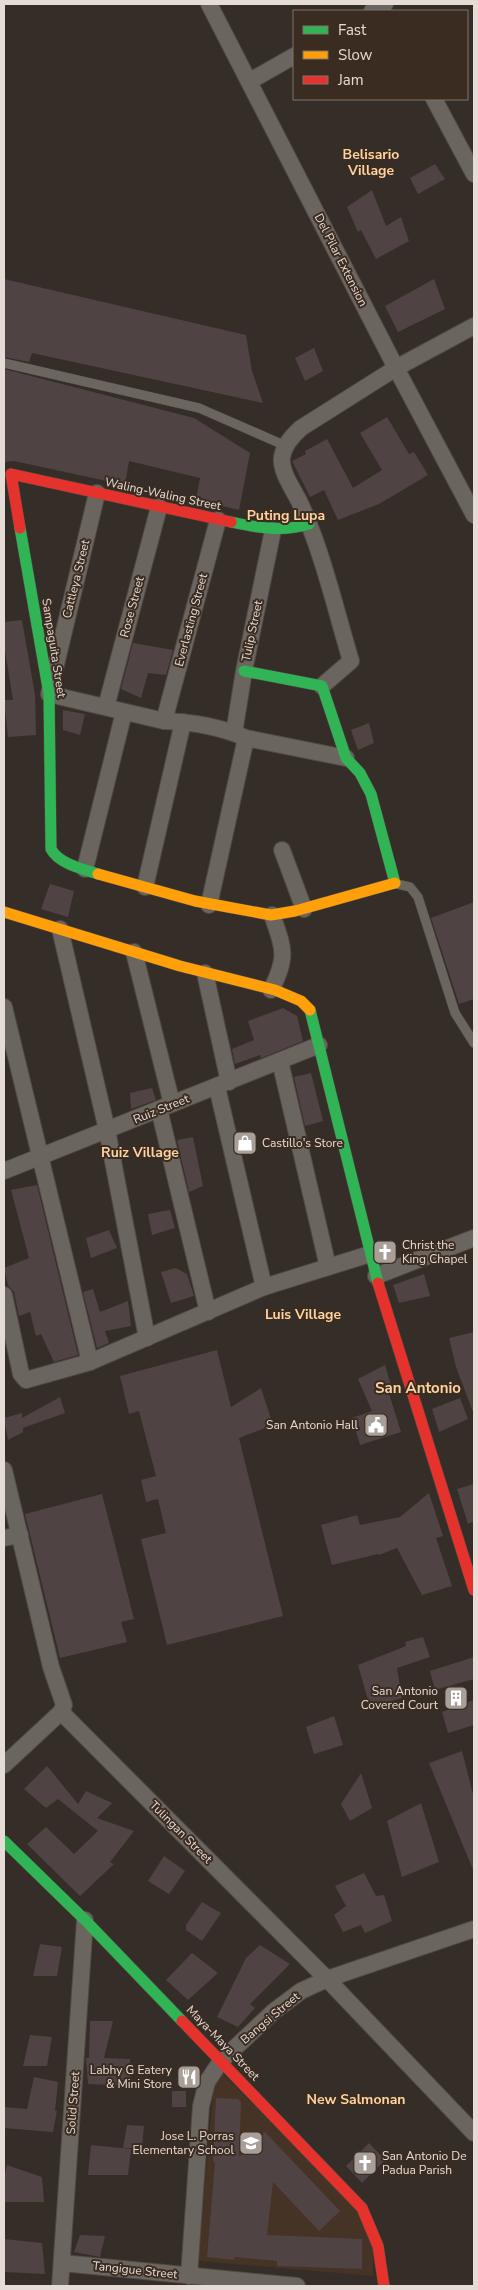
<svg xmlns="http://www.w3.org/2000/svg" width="478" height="2290" font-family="'Nunito Sans',sans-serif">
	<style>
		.built { fill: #453325 }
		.building { fill: #504344 }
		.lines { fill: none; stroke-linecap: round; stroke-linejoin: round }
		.lane-casing { stroke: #504944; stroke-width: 10 }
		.street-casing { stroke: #504944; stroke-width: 18 }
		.fast-casing { stroke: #504944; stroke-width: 12 }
		.slow-casing { stroke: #504944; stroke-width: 12 }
		.jam-casing { stroke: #504944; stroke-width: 12 }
		.lane { stroke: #6b6560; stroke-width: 9 }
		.street { stroke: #6b6560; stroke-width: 16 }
		.fast { stroke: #30b455; stroke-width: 11 }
		.slow { stroke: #ff9f0a; stroke-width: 11 }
		.jam { stroke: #e5322d; stroke-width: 11 }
		.labels { text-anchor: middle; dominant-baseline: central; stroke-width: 4; stroke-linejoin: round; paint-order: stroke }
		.street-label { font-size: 12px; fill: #e6dcd6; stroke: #3b2c21 }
		.poi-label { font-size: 12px; fill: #e6dcd6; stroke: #3b2c21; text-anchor: end }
		.neighbourhood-label { font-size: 14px; font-weight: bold; fill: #fed3a2; stroke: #3b2c21 }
		.quarter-label { font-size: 15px; font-weight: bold; fill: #fed3a2; stroke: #3b2c21 }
	</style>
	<rect width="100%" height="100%" fill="#352d27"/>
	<polygon class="built" points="221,2072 354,2204 373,2238 373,2276 198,2261 214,2083"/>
	<g class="building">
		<polygon points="435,164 445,179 418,194 410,178"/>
		<polygon points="372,190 386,226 401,217 409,241 376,259 361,230 358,232 347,207"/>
		<polygon points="4,279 246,335 252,371 263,403 32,353 29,362 4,357"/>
		<polygon points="434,279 445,309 398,332 385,306"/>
		<polygon points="314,348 323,371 305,381 295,358"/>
		<polygon points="4,369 194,418 250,453 239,510 196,500 200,478 129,461 125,485 14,461 4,462"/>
		<polygon points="387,417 409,454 414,452 428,475 379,504 338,520 324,490 310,497 292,461 306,454 305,451 327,439 353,488 382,470 360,433"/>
		<polygon points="22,620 35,695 36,735 8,737 4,700 13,700 4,644 4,622"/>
		<polygon points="133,643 173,650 166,675 148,673 141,698 121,689"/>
		<polygon points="63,710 85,714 80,735 63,730"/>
		<polygon points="369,723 374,743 358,750 351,730"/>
		<polygon points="50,884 74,891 68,917 41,909"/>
		<polygon points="474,902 474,999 459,1004 431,918"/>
		<polygon points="283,1008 297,1016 303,1041 261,1058 260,1055 235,1064 232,1049 254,1040 248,1021"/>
		<polygon points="311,1073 323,1121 305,1126 294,1077"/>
		<polygon points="152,1088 156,1100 131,1109 130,1093"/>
		<polygon points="193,1137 203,1186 189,1192 177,1140"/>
		<polygon points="37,1185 78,1355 54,1362 41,1334 36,1336 30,1312 19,1316 14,1292 8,1285 4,1268 29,1258 11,1190"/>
		<polygon points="170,1210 175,1228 152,1235 148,1214"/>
		<polygon points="109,1230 117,1248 91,1258 86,1238"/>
		<polygon points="176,1268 187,1274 194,1296 171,1303 161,1272"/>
		<polygon points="424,1274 430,1296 399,1303 393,1285"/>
		<polygon points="93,1289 100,1312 128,1301 131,1326 105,1331 109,1343 97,1348 83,1292"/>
		<polygon points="474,1332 474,1412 473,1412 456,1367 449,1338"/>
		<polygon points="217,1350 231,1407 261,1388 273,1425 239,1438 283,1616 167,1645 141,1539 166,1533 158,1499 146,1502 141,1480 156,1476 139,1411 129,1414 120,1376"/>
		<polygon points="385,1365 391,1385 387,1387 401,1432 360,1445 352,1418 372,1411 358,1379"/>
		<polygon points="60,1397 65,1413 23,1428 23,1432 8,1440 4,1418 22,1413 22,1418"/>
		<polygon points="460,1398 468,1419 439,1432 432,1409"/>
		<polygon points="474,1484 474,1521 468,1524 457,1489"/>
		<polygon points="429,1493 443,1536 436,1538 452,1586 422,1595 397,1548 379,1555 378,1554 332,1565 321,1525 357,1515 360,1525 400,1517"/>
		<polygon points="102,1494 134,1619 121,1622 127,1642 60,1658 25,1514"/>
		<polygon points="423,1637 430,1657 397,1668 402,1698 370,1707 358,1665 406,1646 405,1642"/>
		<polygon points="474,1657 474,1679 435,1690 430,1671"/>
		<polygon points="474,1700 474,1725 448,1733 442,1712"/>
		<polygon points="334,1716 343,1745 314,1754 306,1727"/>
		<polygon points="462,1751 474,1798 474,1872 429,1763"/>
		<polygon points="47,1766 78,1804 86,1791 112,1803 97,1818 134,1831 110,1862 114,1864 80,1896 27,1844 46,1827 74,1854 98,1831 58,1799 46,1808 24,1789"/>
		<polygon points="361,1773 372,1808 350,1821 341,1804"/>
		<polygon points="421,1803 439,1862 402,1877 387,1821"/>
		<polygon points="164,1856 185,1871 169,1894 148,1881"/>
		<polygon points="364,1873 376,1896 384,1895 392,1921 365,1933 361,1925 343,1932 334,1915 346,1906 335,1886"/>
		<polygon points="202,1902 221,1913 202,1941 186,1930 186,1925"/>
		<polygon points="40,1944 62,1947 57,1976 33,1976"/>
		<polygon points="260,1945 290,1964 250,2004 255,2008 238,2027 217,2017 246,1958"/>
		<polygon points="192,1953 218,1973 188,2000 166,1980"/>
		<polygon points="90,2021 113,2021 104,2058 130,2059 131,2086 88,2084 86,2058 89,2058"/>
		<polygon points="30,2035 52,2037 47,2066 23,2066"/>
		<polygon points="34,2077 58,2082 55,2111 57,2111 53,2132 4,2128 5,2107 27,2109"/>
		<rect x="172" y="2091" width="14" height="16"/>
		<polygon points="216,2098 238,2099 241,2102 239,2157 265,2132 340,2211 319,2231 273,2182 267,2235 362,2239 362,2269 277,2266 277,2261 235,2257 234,2260 207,2257 215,2162 213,2162"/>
		<polygon points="127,2125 144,2126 142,2148 123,2148"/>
		<polygon points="369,2143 385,2160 362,2183 346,2166"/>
		<polygon points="91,2145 131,2149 128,2175 88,2175"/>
		<polygon points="7,2165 42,2177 44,2202 4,2202 4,2178"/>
		<polygon points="80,2235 105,2236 100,2257 74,2252"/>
		<polygon points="4,2239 42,2243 45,2274 4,2272"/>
	</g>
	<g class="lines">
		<g class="lane-casing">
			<g id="lane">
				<polyline points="4,363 199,408 286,446"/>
				<polyline points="397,884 410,887 418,897 455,1013 474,1043"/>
			</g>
		</g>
		<g class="street-casing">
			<g id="street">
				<polyline points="209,4 396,368 474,515"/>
				<polyline points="372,11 385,4"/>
				<polyline points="250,81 294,56"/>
				<polyline points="434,99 474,174"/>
				<path d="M97,493L49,694L164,721C192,722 221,727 246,738L346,758"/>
				<path d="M322,686L351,661C336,611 322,550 300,503C294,490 280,472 282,457C284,445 292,436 301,428L396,368L474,326"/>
				<polyline points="106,707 159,507"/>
				<polyline points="164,721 218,520"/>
				<polyline points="234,733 244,671 273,530"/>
				<polyline points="282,850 304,909"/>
				<polyline points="85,869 124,712"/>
				<polyline points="145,887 183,722"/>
				<polyline points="209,905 246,738"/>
				<polyline points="60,929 107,1130 147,1338"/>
				<polyline points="134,952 172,1104"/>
				<polyline points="205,973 229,1082"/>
				<path d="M271,990C288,957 284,949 272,915"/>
				<polyline points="4,1007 90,1362"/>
				<polyline points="280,1061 328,1267"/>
				<polyline points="217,1087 264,1287"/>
				<polyline points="159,1109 208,1312"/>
				<polyline points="4,1171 319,1045"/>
				<polyline points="376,1276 474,1238"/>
				<polyline points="4,1295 21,1374 26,1380 90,1362 264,1287 370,1254"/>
				<polyline points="4,1470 51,1667 64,1705 61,1712 4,1765"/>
				<polyline points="4,1538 20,1535"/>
				<polyline points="61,1712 327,1979 474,2133"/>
				<polyline points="62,2263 297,2286"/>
				<polyline points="189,2276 201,2106 207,2082 221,2061 273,2012 301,1991 327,1979 474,1929"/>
				<polyline points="60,2286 85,1920"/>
			</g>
		</g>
		<g class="fast-casing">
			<g id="fast">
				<path d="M231,522C258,528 283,532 309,524"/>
				<path d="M20,528L49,694L51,849C59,864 83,869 98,874"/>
				<polyline points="244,671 322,686 346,758 360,773 371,794 395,883"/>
				<polyline points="310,1010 378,1283"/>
				<polyline points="4,1841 85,1920 182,2021"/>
			</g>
		</g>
		<g class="slow-casing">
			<g id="slow">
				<polyline points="98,874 195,901 271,915 295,911 395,883"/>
				<polyline points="4,912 180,966 275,990 301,1001 310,1010"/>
			</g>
		</g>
		<g class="jam-casing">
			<g id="jam">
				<polyline points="20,528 11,474 231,522"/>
				<polyline points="378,1283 474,1590"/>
				<polyline points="182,2021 362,2208 378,2246 384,2286"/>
			</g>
		</g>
		<use href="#lane" class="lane"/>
		<use href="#street" class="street"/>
		<use href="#fast" class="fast"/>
		<use href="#slow" class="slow"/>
		<use href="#jam" class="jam"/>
	</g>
	<defs>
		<g id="shop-square" transform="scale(1.25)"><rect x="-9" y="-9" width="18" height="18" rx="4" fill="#a89f99" stroke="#3b2c21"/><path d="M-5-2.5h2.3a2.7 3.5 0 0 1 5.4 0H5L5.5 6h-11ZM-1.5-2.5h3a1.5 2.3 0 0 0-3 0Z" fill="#fff"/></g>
		<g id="church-square" transform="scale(1.25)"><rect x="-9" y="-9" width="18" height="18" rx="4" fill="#a89f99" stroke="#3b2c21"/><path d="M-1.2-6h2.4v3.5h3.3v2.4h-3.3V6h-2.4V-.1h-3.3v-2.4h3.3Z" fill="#fff"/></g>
		<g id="civic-square" transform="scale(1.25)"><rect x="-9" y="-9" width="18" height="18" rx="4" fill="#a89f99" stroke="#3b2c21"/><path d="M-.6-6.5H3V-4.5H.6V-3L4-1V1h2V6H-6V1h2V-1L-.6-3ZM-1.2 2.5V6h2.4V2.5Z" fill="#fff"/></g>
		<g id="building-square" transform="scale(1.25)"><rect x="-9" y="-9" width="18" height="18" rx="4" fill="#a89f99" stroke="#3b2c21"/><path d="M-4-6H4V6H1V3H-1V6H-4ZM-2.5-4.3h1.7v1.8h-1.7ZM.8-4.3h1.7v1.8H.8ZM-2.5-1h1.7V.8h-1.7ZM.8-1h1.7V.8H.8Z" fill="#fff"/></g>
		<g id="restaurant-square" transform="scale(1.25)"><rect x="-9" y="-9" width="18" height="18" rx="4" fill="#a89f99" stroke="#3b2c21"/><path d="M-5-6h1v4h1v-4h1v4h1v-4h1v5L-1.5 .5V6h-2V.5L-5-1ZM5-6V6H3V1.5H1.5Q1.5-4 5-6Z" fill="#fff"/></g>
		<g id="school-square" transform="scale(1.25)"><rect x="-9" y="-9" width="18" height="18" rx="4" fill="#a89f99" stroke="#3b2c21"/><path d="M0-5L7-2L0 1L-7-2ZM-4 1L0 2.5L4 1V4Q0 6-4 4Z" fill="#fff"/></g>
	</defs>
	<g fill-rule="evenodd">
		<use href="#shop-square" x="245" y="1143"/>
		<use href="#church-square" x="385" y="1252"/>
		<use href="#civic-square" x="376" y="1425"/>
		<use href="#building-square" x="456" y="1698"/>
		<use href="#restaurant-square" x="189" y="2077"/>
		<use href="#school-square" x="251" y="2143"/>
		<use href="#church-square" x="365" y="2163"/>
	</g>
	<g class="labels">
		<g class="street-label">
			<text transform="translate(341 260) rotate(63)">Del Pilar Extension</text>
			<text transform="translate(163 494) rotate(12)">Waling-Waling Street</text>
			<text transform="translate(76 579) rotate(-76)">Cattleya Street</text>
			<text transform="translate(132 607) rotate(-75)">Rose Street</text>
			<text transform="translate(191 620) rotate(-75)">Everlasting Street</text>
			<text transform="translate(252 631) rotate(-78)">Tulip Street</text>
			<text transform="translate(54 648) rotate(81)">Sampaguita Street</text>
			<text transform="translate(161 1109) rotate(-22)">Ruiz Street</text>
			<text transform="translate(181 1832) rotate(45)">Tulingan Street</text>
			<text transform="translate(270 2018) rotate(-40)">Bangsi Street</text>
			<text transform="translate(223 2043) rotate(46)">Maya-Maya Street</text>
			<text transform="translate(73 2103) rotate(-86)">Solid Street</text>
			<text transform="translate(135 2270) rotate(6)">Tangigue Street</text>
		</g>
		<g class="poi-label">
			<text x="262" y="1143" text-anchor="start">Castillo's Store</text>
			<text x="402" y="1245" text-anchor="start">Christ the<tspan x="402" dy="14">King Chapel</tspan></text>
			<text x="358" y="1425">San Antonio Hall</text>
			<text x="438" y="1691">San Antonio<tspan x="438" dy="14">Covered Court</tspan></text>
			<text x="172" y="2070">Labhy G Eatery<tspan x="172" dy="14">&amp; Mini Store</tspan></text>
			<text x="234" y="2136">Jose L. Porras<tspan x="234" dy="14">Elementary School</tspan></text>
			<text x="382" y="2156" text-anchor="start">San Antonio De<tspan x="382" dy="14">Padua Parish</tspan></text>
		</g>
		<g class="neighbourhood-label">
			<text x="371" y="154">Belisario<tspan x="371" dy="16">Village</tspan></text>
			<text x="286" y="515">Puting Lupa</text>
			<text x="140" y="1152">Ruiz Village</text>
			<text x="303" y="1314">Luis Village</text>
			<text x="356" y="2099">New Salmonan</text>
		</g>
		<g class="quarter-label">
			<text x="418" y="1388">San Antonio</text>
		</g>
	</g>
	<rect width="478" height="2290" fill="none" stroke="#e6dcd6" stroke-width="10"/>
	<rect x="293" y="10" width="175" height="90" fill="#3b2c21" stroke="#7f7269"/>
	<rect x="303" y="26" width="25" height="8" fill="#30b455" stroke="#7f7269"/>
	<text x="338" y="35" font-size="15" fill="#e6dcd6">Fast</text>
	<rect x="303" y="51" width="25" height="8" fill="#ff9f0a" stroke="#7f7269"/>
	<text x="338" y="60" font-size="15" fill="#e6dcd6">Slow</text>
	<rect x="303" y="76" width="25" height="8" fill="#e5322d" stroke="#7f7269"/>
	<text x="338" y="85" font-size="15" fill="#e6dcd6">Jam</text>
</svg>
